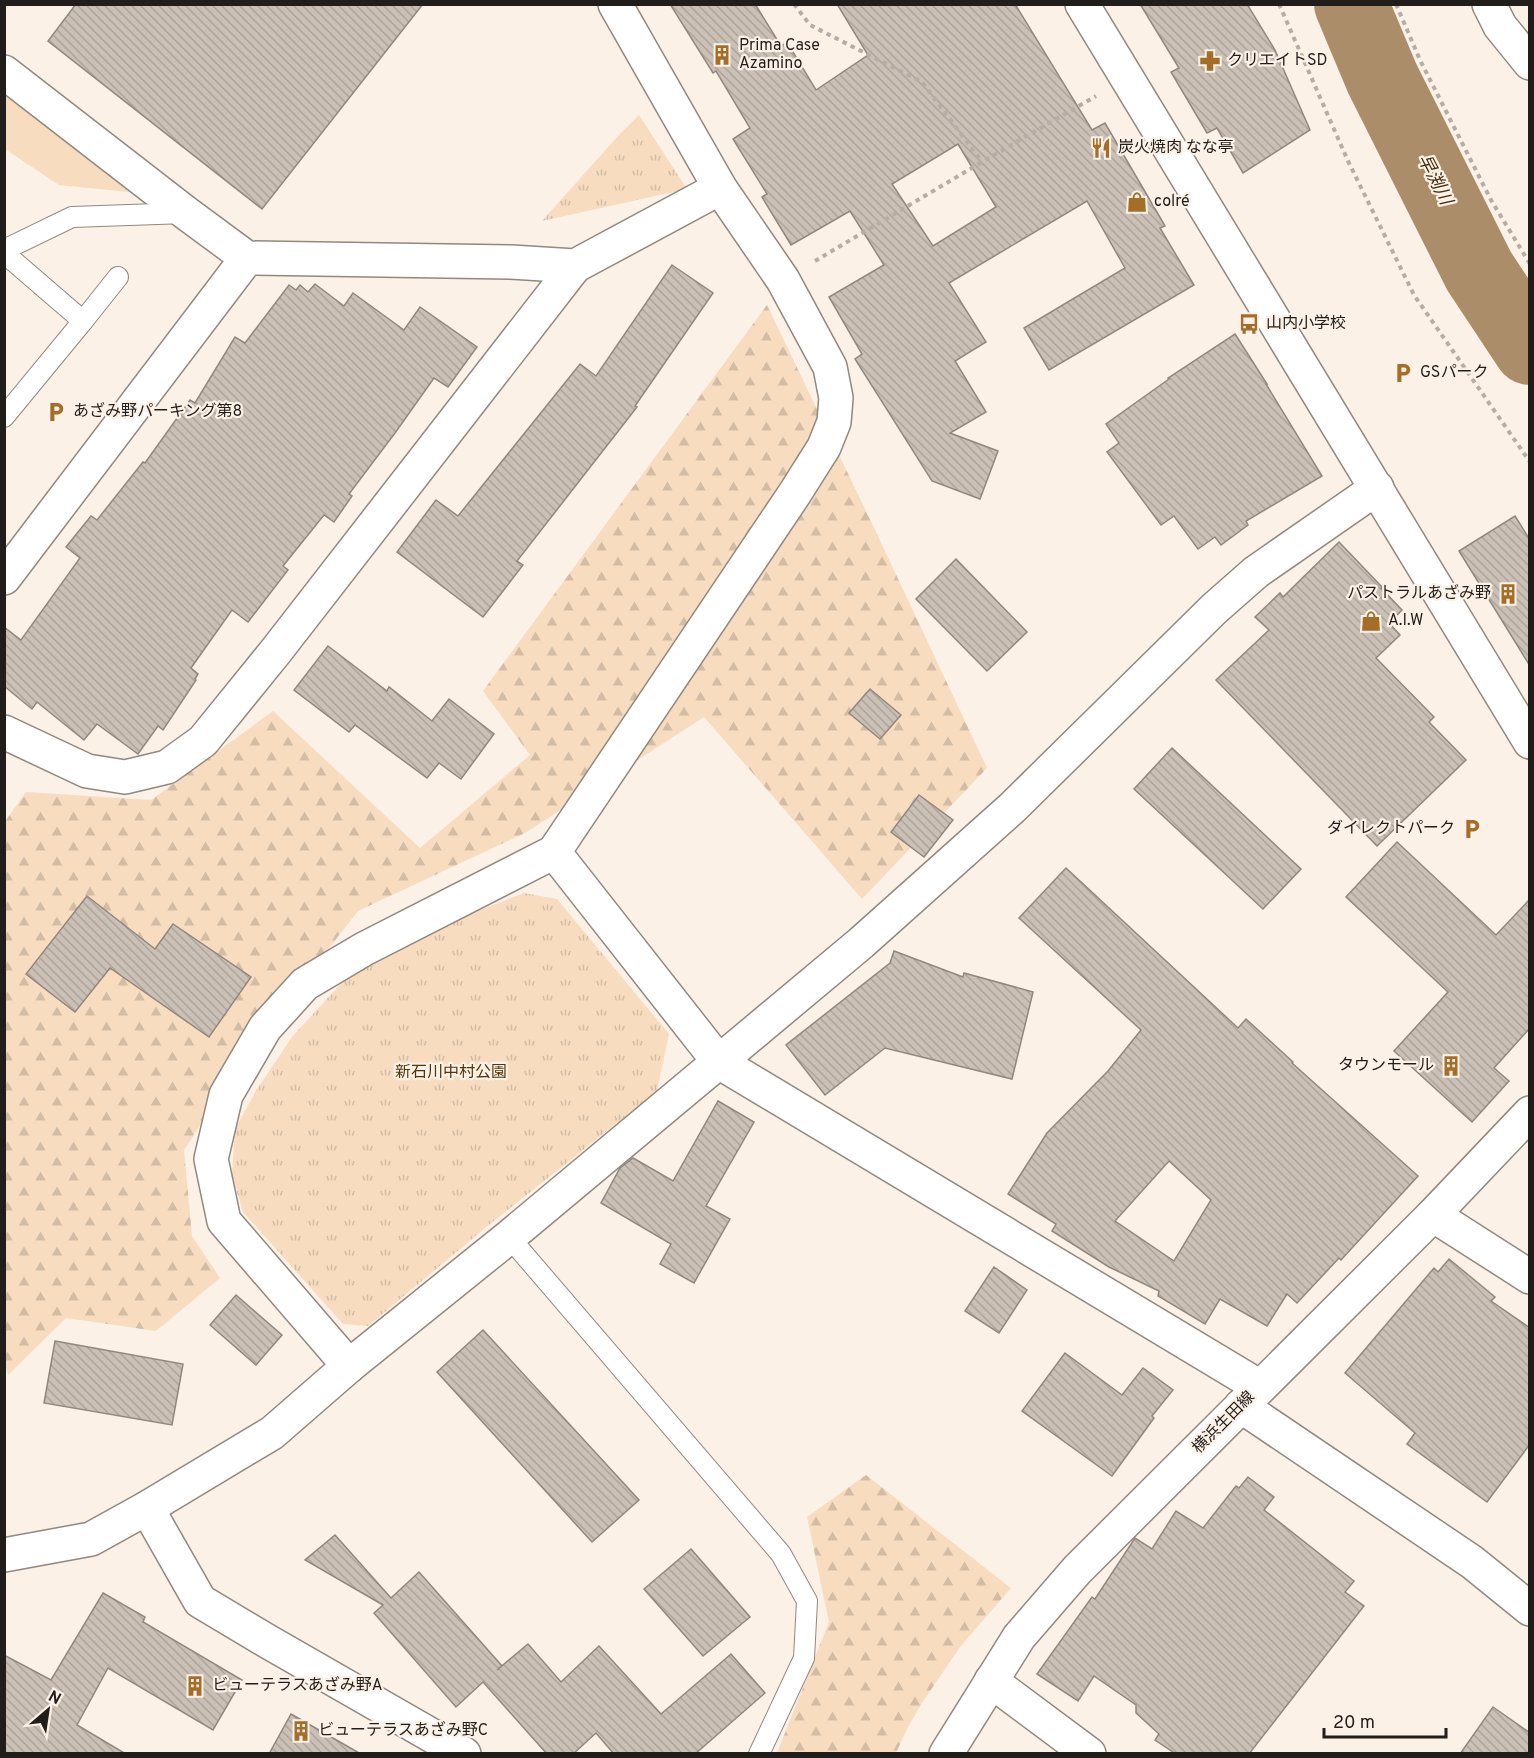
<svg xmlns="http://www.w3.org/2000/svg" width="1534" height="1758" font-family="Overpass,'Noto Sans JP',sans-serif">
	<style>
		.grass { fill: #f7dcc0 }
		.forest { fill: url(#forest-firs) }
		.park { fill: url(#park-tufts) }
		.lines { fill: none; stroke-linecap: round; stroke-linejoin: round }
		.river { stroke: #ac8d6a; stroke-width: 74 }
		.building { fill: url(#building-back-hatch); stroke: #91877e; stroke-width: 1.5; fill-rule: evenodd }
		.lane-casing { stroke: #91887f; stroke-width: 22 }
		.street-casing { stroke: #91887f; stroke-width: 36 }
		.secondary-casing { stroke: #91887f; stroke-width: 36 }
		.primary-casing { stroke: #91887f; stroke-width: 36 }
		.path { stroke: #b6aea6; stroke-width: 4; stroke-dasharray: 4.5 4.5; stroke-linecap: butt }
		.lane { stroke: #fff; stroke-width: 20 }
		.street { stroke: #fff; stroke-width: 33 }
		.secondary { stroke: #fff; stroke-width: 33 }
		.primary { stroke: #fff; stroke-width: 33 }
		.labels { text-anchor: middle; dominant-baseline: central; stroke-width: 4.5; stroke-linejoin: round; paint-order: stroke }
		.poi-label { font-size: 16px; fill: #211d1a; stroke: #fbf1e6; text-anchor: start }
		.park-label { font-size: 16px; fill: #553508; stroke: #fbf1e6 }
		.street-label { font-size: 16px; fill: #211d1a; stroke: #fbf1e6 }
		.water-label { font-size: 18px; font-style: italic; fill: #442d10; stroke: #fbf1e6 }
	</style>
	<defs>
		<pattern id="forest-firs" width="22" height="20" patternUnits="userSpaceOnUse" patternTransform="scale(1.5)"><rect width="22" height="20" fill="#f7dcc0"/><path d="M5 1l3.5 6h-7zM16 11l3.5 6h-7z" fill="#d3bca4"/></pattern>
		<pattern id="park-tufts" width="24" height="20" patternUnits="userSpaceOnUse" patternTransform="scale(1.5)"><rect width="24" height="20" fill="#f7dcc0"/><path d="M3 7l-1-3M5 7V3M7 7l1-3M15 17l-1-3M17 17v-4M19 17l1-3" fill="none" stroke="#d3bca4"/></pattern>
		<pattern id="building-back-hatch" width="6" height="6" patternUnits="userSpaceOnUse" patternTransform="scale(1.5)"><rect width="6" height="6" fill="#cac0b6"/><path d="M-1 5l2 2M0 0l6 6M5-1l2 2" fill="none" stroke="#ada59c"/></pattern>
	</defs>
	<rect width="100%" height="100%" fill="#fbf1e6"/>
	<polygon class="grass" points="4,92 129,192 59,185 5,149"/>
	<g class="forest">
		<polygon points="767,305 877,534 987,768 862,899 704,717 525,833 358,911 249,1050 184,1150 192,1236 220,1278 156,1331 66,1318 8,1375 5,1364 4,823 26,792 151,800 273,711 420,848 530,755 483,691"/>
		<polygon points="866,1475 1011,1588 960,1647 922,1703 908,1727 896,1753 777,1753 829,1622 807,1517"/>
	</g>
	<g class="park">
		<polygon points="639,115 687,189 542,221 618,136"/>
		<polygon points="524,893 557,899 669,1034 657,1091 490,1224 368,1326 343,1324 243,1212 232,1175 235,1129 256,1091 292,1037 369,953"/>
	</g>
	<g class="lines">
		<polyline class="river" points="1351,4 1382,78 1479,271 1530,348"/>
	</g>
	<g class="building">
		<polygon points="76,4 423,4 262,209 48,41"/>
		<path d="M670,4H755L781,46L787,42L816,90L868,55L837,4H1015L1092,130L1105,123L1165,226L1160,228L1194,285L1049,370L1024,328L1125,268L1087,201L949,283L986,342L955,361L986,412L950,433L998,451L980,499L932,481L855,359L862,354L829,297L884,265L850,211L791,245L762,197L767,194L733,139L750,128L716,71L713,73ZM958,144L996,207L933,246L892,184Z"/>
		<polygon points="1140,4 1247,4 1275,50 1310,130 1243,173 1217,128 1207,133 1171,72 1179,68"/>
		<polygon points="672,265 713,293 635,406 637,407 517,561 523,565 483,617 397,552 436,500 458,516 580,364 596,376"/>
		<polygon points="315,284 344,306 353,293 404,330 420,307 477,347 448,387 434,378 395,433 349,494 352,496 334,522 324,515 283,566 288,570 248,622 232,610 191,668 198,674 195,679 196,680 163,730 158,726 138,754 97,724 84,740 37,702 32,709 4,686 4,627 21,640 80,558 66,547 91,516 97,520 143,462 145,463 190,400 195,403 235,337 245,343 289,285 296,290 300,285 308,292"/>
		<polygon points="1235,334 1267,384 1266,384 1322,476 1246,521 1248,525 1221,545 1215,537 1198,549 1174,516 1161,525 1107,452 1119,443 1106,424 1169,379 1168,378"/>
		<polygon points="1515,516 1530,540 1530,666 1459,551"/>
		<polygon points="1339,542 1382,587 1381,588 1402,610 1389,623 1400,635 1376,658 1434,717 1429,722 1466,760 1377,846 1216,680 1269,630 1255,617 1280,593 1283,597"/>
		<polygon points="956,559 1027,632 987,671 916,599"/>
		<polygon points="328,646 387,691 389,687 432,721 449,699 494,734 461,779 439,763 427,778 355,725 349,732 294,690"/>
		<polygon points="870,689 901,715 880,739 849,713"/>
		<polygon points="1172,748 1301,869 1263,909 1134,789"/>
		<polygon points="919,795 953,820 924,857 891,832"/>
		<polygon points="1397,842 1496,935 1530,899 1530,1028 1494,1068 1509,1081 1472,1122 1394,1051 1448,992 1346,897"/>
		<path d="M1066,868L1238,1028L1246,1019L1293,1062L1292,1063L1418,1176L1341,1260L1339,1258L1297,1303L1287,1294L1267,1326L1220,1299L1205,1324L1158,1296L1159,1291L1109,1267L1052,1231L1056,1224L1008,1194L1047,1133L1108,1071L1141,1030L1019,918ZM1169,1161L1211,1200L1174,1261L1115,1221Z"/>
		<polygon points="87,896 155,949 173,924 251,977 209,1037 110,968 75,1012 26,974"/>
		<polygon points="894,951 963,977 964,973 1033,992 1012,1079 885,1048 825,1095 786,1045 890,963"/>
		<polygon points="718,1101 754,1122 706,1206 730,1219 694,1283 660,1264 671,1244 601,1203 620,1168 633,1158 673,1181"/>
		<polygon points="1449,1259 1495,1297 1491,1301 1530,1328 1530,1444 1487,1502 1407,1444 1415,1433 1345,1373 1434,1268 1438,1272"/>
		<polygon points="994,1267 1027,1290 999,1333 965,1311"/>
		<polygon points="236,1295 282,1335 256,1365 210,1325"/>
		<polygon points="483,1330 639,1500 592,1542 437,1372"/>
		<polygon points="55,1341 183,1364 172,1425 44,1403"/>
		<polygon points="1065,1353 1122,1395 1143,1368 1173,1390 1152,1416 1154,1418 1112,1476 1022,1411"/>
		<polygon points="1248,1477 1274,1497 1264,1510 1354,1581 1345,1592 1364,1606 1249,1754 1176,1754 1155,1740 1159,1734 1136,1713 1136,1705 1094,1676 1078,1701 1037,1674 1092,1597 1095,1599 1135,1538 1152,1549 1176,1511 1203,1528 1236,1486 1239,1488"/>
		<polygon points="335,1535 391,1598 419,1572 502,1666 497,1670 528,1644 561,1682 599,1646 661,1714 731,1654 765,1693 695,1754 614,1754 596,1733 573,1754 547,1754 483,1682 456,1707 374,1613 383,1605 305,1560"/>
		<polygon points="691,1549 750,1617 703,1656 644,1589"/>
		<polygon points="103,1593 145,1617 143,1622 242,1680 213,1730 108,1668 77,1725 126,1754 4,1754 4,1655 51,1680"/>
		<polygon points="1493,1707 1530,1733 1530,1754 1460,1754"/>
		<polygon points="291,1714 361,1754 269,1754"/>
	</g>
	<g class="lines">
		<g class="lane-casing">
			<g id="lane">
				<polyline points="4,250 72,217 186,213"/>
				<polyline points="4,253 83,321 4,417"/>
				<polyline points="83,321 118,277"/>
				<polyline points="509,1237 781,1554 807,1601 804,1658 759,1754"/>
			</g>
		</g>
		<g class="street-casing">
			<g id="street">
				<polyline points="4,72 186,213 247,258 511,262 575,266 720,188"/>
				<polyline points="4,578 247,258"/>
				<polyline points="4,732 87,771 125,777 167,767 203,741 276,651 575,266"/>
				<polyline points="554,852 719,1062 1260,1387"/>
				<polyline points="1433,1215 1530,1277"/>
				<polyline points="349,1366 224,1221 211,1159 226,1095 265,1028 305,984 364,949 554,852 795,493 824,447 834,422 836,398 830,367 783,280 720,188 615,4"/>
				<polyline points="1241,1406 1472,1562 1530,1609"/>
				<polyline points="147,1508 200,1601 267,1641 464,1754"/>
				<polyline points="4,1555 91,1539 147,1508 272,1433 349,1366 509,1237 861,943 1012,808 1214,609 1256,572 1377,488"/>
				<polyline points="991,1681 1089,1754"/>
			</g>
		</g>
		<g class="secondary-casing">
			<polyline id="secondary" points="1082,4 1530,742"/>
		</g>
		<g class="primary-casing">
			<g id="primary">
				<polyline points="1489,4 1500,26 1530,63"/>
				<polyline points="946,1754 1019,1637 1077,1570 1433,1215 1530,1113"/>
			</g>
		</g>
		<g class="path">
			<polyline points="794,4 810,25 922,82 982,162"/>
			<polyline points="1279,4 1348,161 1414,295 1530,462"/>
			<polyline points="1396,4 1420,60 1491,200 1530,264"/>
			<polyline points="815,261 982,162 1096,96"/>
		</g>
		<use href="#lane" class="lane"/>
		<use href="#street" class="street"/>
		<use href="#secondary" class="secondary"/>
		<use href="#primary" class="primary"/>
	</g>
	<defs>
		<g id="building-bare" transform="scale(1.62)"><path d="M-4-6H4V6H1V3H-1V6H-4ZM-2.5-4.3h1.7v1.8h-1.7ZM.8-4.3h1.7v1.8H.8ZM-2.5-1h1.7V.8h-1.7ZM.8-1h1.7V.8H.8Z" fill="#a46e28" stroke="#fbf1e6" stroke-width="2.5" paint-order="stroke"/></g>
		<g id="pharmacy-bare" transform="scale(1.62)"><path d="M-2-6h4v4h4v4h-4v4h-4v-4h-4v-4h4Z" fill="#a46e28" stroke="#fbf1e6" stroke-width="2.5" paint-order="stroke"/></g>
		<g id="restaurant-bare" transform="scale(1.62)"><path d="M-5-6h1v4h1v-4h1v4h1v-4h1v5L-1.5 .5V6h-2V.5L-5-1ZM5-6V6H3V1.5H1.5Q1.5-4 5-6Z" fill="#a46e28" stroke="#fbf1e6" stroke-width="2.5" paint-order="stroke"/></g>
		<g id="shop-bare" transform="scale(1.62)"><path d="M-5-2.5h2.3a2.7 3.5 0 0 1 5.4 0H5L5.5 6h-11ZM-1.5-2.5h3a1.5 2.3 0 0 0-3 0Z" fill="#a46e28" stroke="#fbf1e6" stroke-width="2.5" paint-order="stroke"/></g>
		<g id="bus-bare" transform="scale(1.62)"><path d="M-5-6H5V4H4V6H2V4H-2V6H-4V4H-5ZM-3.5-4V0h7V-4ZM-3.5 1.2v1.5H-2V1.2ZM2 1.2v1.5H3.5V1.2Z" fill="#a46e28" stroke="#fbf1e6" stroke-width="2.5" paint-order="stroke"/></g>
		<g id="parking-bare" transform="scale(1.62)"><path d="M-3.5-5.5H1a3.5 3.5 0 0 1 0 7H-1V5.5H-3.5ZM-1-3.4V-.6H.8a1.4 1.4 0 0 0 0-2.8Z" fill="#a46e28" stroke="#fbf1e6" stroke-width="2.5" paint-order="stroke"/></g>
	</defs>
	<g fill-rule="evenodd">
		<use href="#building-bare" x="722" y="55"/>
		<use href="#pharmacy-bare" x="1210" y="61"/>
		<use href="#restaurant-bare" x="1101" y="148"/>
		<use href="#shop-bare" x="1137" y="202"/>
		<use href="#bus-bare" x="1249" y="324"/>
		<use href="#parking-bare" x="1403" y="373"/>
		<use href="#parking-bare" x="56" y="412"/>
		<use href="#building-bare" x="1508" y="594"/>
		<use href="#shop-bare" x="1371" y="621"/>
		<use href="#parking-bare" x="1472" y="829"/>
		<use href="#building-bare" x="1451" y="1066"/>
		<use href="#building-bare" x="195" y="1686"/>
		<use href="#building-bare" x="301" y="1731"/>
	</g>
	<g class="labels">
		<g class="poi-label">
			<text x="739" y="46">Prima Case<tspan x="739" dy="18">Azamino</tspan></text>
			<text x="1227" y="61">クリエイトSD</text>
			<text x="1118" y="148">炭火焼肉 なな亭</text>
			<text x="1154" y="202">colré</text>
			<text x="1266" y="324">山内小学校</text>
			<text x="1420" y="373">GSパーク</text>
			<text x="73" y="412">あざみ野パーキング第8</text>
			<text x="1491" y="594" text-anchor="end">パストラルあざみ野</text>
			<text x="1388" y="621">A.I.W</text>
			<text x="1455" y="829" text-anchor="end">ダイレクトパーク</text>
			<text x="1434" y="1066" text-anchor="end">タウンモール</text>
			<text x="212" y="1686">ビューテラスあざみ野A</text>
			<text x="318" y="1731">ビューテラスあざみ野C</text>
		</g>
		<g class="park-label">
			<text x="451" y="1073">新石川中村公園</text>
		</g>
		<g class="street-label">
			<text transform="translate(1224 1423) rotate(-45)">横浜生田線</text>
		</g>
		<g class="water-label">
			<text transform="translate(1434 180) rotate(63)">早渕川</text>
		</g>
	</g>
	<rect width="1534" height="1758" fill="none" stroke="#211d1a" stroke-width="12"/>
	<g transform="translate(48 1710) rotate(29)" stroke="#fbf1e6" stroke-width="4.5" paint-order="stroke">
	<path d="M0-4.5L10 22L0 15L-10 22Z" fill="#211d1a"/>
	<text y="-9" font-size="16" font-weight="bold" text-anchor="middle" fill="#211d1a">N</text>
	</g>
	<path d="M1324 1728v9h122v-9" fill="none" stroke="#211d1a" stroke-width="3"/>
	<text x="1333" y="1728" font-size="18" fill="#211d1a" stroke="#fbf1e6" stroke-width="4.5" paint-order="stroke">20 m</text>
</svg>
